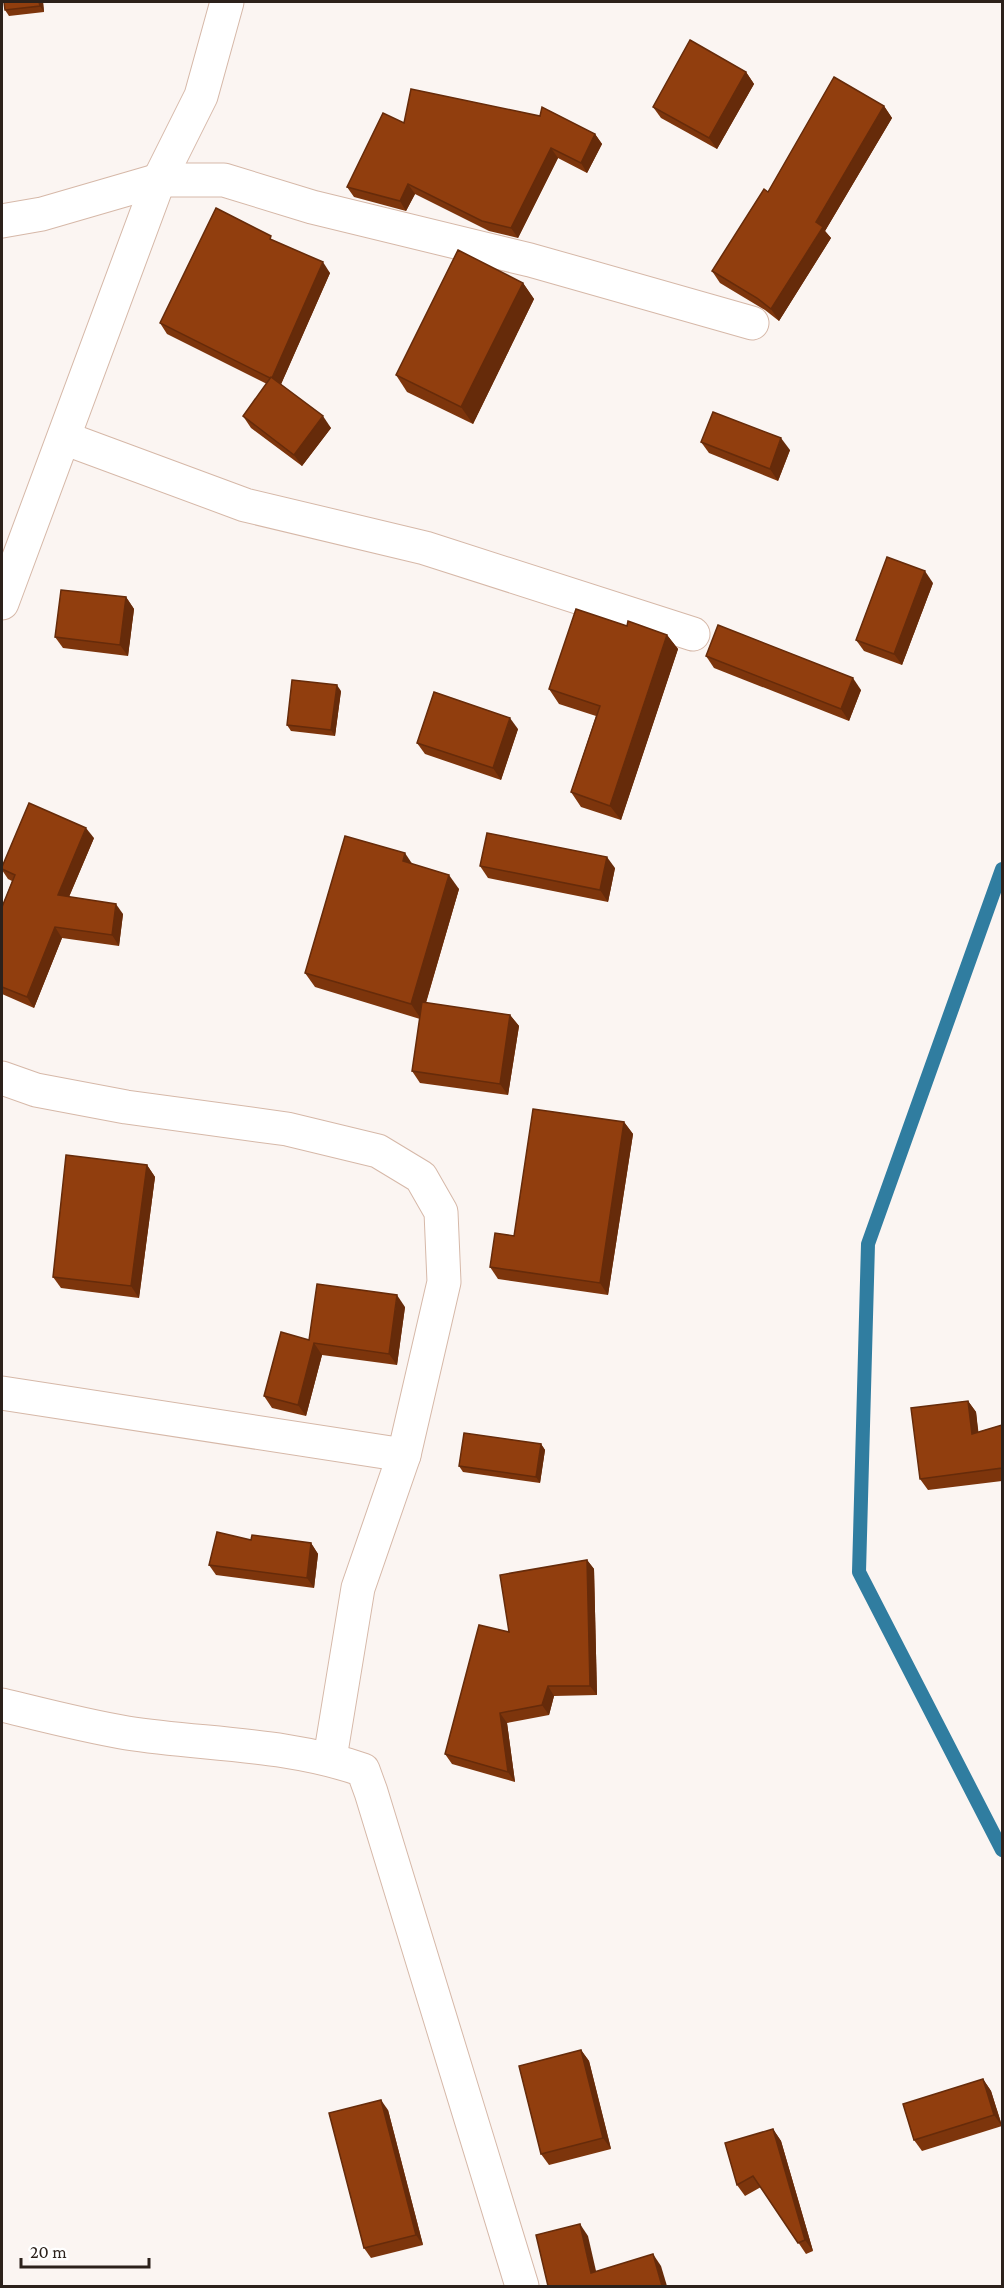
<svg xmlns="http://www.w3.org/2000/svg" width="1004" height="2288" font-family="'Crimson Pro',serif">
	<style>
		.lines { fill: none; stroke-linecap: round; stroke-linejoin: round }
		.stream { stroke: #307da0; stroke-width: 14 }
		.minor-casing { stroke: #d6b8a8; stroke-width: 35 }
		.minor { stroke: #fff; stroke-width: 33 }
		.wall { fill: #7d350c }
		.shaded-wall { fill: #662b0a }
		.building { fill: #913e0e; stroke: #662b0a; stroke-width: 1.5 }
	</style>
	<rect width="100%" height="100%" fill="#fbf5f2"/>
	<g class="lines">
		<polyline class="stream" points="1002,869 868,1244 859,1572 1002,1850"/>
		<g class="minor-casing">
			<g id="minor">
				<polyline points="2,221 42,214 159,180 224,180 312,207 530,260 752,323"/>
				<polyline points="64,438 245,505 425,548 693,634"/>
				<polyline points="2,603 159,180 201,96 227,2"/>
				<polyline points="2,1078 36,1090 126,1107 287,1129 378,1151 421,1177 441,1212 444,1282 404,1455 358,1588 330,1758"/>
				<polyline points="2,1393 404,1455"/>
				<path d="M2,1705C43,1715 85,1726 127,1733C205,1745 287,1743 363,1770L371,1792L522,2286"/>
			</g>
		</g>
		<use href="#minor" class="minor"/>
	</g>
	<g class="wall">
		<polygon points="43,2 44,12 9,16 5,10"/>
		<polygon points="746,72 754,84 717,149 661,118 653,107"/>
		<polygon points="884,106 892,118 825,231 831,238 779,321 765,310 720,283 712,271 768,192"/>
		<polygon points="404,123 595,134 602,144 587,173 558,158 518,238 489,231 415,194 406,211 354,197 347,187"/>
		<polygon points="276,242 330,273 281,384 331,428 302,466 251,428 243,416 267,384 167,334 160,323"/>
		<polygon points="523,283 534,299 473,424 407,392 396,375"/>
		<polygon points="701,442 790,450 778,481 709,453"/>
		<polygon points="933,583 902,665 864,651 856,640"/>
		<polygon points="126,597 134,609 128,656 63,648 55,637"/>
		<polygon points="667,635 678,649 621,820 581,807 571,792 596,716 559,704 549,689"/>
		<polygon points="706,656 861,690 849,721 714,668"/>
		<polygon points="341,691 335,736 291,731 287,725"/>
		<polygon points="518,729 501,780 425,754 417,743"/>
		<polygon points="94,838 69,897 123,914 119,946 62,938 34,1008 2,994 2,907 12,881 8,879 2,870 2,867"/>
		<polygon points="413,864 459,889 426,1003 510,1015 519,1026 508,1095 420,1083 412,1071 420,1019 315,987 305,973"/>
		<polygon points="480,866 615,868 608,902 488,878"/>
		<polygon points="624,1122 633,1134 608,1295 498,1279 490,1267 514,1236"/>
		<polygon points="147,1165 155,1177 139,1298 61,1288 53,1277"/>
		<polygon points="405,1307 397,1365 322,1355 306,1416 272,1408 264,1396 309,1340"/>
		<polygon points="968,1401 976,1412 978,1432 1002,1425 1002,1481 928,1490 920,1479"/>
		<polygon points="541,1444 545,1450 540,1483 463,1472 459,1466"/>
		<polygon points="251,1540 311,1543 318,1554 314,1588 216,1575 209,1565"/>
		<polygon points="587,1560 594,1569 597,1695 554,1696 549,1715 507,1723 515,1782 452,1764 445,1754 509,1632"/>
		<polygon points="581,2050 589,2061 611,2149 549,2165 541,2154"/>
		<polygon points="983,2079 991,2091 1002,2126 922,2151 914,2140"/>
		<polygon points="388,2110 423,2245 371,2258 364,2248"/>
		<polygon points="773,2129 781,2141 813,2251 806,2254 761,2187 745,2196 737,2185"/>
	</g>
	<g class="shaded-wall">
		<polygon points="39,2 43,2 44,12 40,6"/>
		<polygon points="746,72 754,84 717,149 709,138"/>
		<polygon points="884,106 892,118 825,231 831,238 779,321 771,309 816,222"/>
		<polygon points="595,134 602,144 587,173 581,163"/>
		<polygon points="551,148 558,158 518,238 511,228"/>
		<polygon points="408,184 415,194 406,211 400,201"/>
		<polygon points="323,262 330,273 279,389 271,379"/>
		<polygon points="523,283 534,299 473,424 461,407"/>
		<polygon points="323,416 331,428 302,466 294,455"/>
		<polygon points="781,438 790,450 778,481 770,469"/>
		<polygon points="925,571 933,583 902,665 894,654"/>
		<polygon points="126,597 134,609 128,656 120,645"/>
		<polygon points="667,635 678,649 621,820 610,806"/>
		<polygon points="853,678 861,690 849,721 841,709"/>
		<polygon points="337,685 341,691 335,736 331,730"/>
		<polygon points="510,718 518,729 501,780 493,768"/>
		<polygon points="86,828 94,838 65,906 58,895"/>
		<polygon points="405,853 415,868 403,861"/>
		<polygon points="607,857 615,868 608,902 600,890"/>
		<polygon points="449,875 459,889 421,1019 411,1004"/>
		<polygon points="116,904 123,914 119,946 112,935"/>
		<polygon points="55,927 62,938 34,1008 27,997"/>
		<polygon points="510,1015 519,1026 508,1095 500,1084"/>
		<polygon points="624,1122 633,1134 608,1295 600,1283"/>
		<polygon points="147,1165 155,1177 139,1298 131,1286"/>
		<polygon points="397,1295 405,1307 397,1365 389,1354"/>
		<polygon points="314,1343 322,1355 306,1416 298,1405"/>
		<polygon points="968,1401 976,1412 980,1445 972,1434"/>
		<polygon points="541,1444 545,1450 540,1483 536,1477"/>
		<polygon points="311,1543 318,1554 314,1588 307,1578"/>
		<polygon points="587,1560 594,1569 597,1695 590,1686"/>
		<polygon points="548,1686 554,1696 549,1715 542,1705"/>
		<polygon points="500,1713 507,1723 515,1782 508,1772"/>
		<polygon points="581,2050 589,2061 611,2149 603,2138"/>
		<polygon points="983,2079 991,2091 1002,2126 994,2115"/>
		<polygon points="381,2100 388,2110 423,2245 416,2235"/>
		<polygon points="773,2129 781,2141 813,2251 805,2240"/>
		<polygon points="580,2224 588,2236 599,2284 591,2273"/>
		<polygon points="653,2254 661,2266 667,2286 662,2286"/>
	</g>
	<g class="building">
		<polygon points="4,2 39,2 40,6 5,10"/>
		<polygon points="690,40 746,72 709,138 653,107"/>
		<polygon points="834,77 884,106 816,222 823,227 771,309 757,298 712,271 764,189 768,192"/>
		<polygon points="411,89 540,116 542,107 595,134 581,163 551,148 511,228 482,221 408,184 400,201 347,187 383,113 404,123"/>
		<polygon points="216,208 271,236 270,239 323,262 272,378 270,378 160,323"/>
		<polygon points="458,250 523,283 461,407 396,375"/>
		<polygon points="271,377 323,416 294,455 243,416"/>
		<polygon points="713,412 781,438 770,469 701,442"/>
		<polygon points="887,557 925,571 894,654 856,640"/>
		<polygon points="61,590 126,597 120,645 55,637"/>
		<polygon points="576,609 627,626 628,621 667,635 610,806 571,792 600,706 549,689"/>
		<polygon points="718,625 853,678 841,709 706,656"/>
		<polygon points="292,680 337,685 331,730 287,725"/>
		<polygon points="434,692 510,718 493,768 417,743"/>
		<polygon points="29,803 86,828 58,895 116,904 112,935 55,927 27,997 2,987 2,907 15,875 2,869 2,867"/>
		<polygon points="487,833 607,857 600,890 480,866"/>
		<polygon points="345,836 405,853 403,861 449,875 411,1004 305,973"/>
		<polygon points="422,1002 510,1015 500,1084 412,1071"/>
		<polygon points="533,1109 624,1122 600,1283 490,1267 495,1233 514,1236"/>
		<polygon points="66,1155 147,1165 131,1286 53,1277"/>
		<polygon points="317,1284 397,1295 389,1354 314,1343 298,1405 264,1396 281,1332 309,1340"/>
		<polygon points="968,1401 972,1434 1002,1425 1002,1468 920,1479 911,1408"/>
		<polygon points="464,1433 541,1444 536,1477 459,1466"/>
		<polygon points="217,1532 251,1540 252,1535 311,1543 307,1578 209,1565"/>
		<polygon points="587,1560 590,1686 548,1686 542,1705 500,1713 508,1772 445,1754 479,1625 509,1632 500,1575"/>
		<polygon points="581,2050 603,2138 541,2154 519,2066"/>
		<polygon points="983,2079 994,2115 914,2140 903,2104"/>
		<polygon points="381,2100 416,2235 364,2248 329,2113"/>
		<polygon points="773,2129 805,2240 798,2243 753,2176 737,2185 725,2143"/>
		<polygon points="580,2224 591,2273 653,2254 662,2286 548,2286 536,2235"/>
	</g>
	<rect width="1004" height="2288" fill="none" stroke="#2c211b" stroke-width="6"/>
	<path d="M21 2258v9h128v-9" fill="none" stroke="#2c211b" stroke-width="3"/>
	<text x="30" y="2258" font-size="18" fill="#2c211b" stroke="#ffffff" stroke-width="4.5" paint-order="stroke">20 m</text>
</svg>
